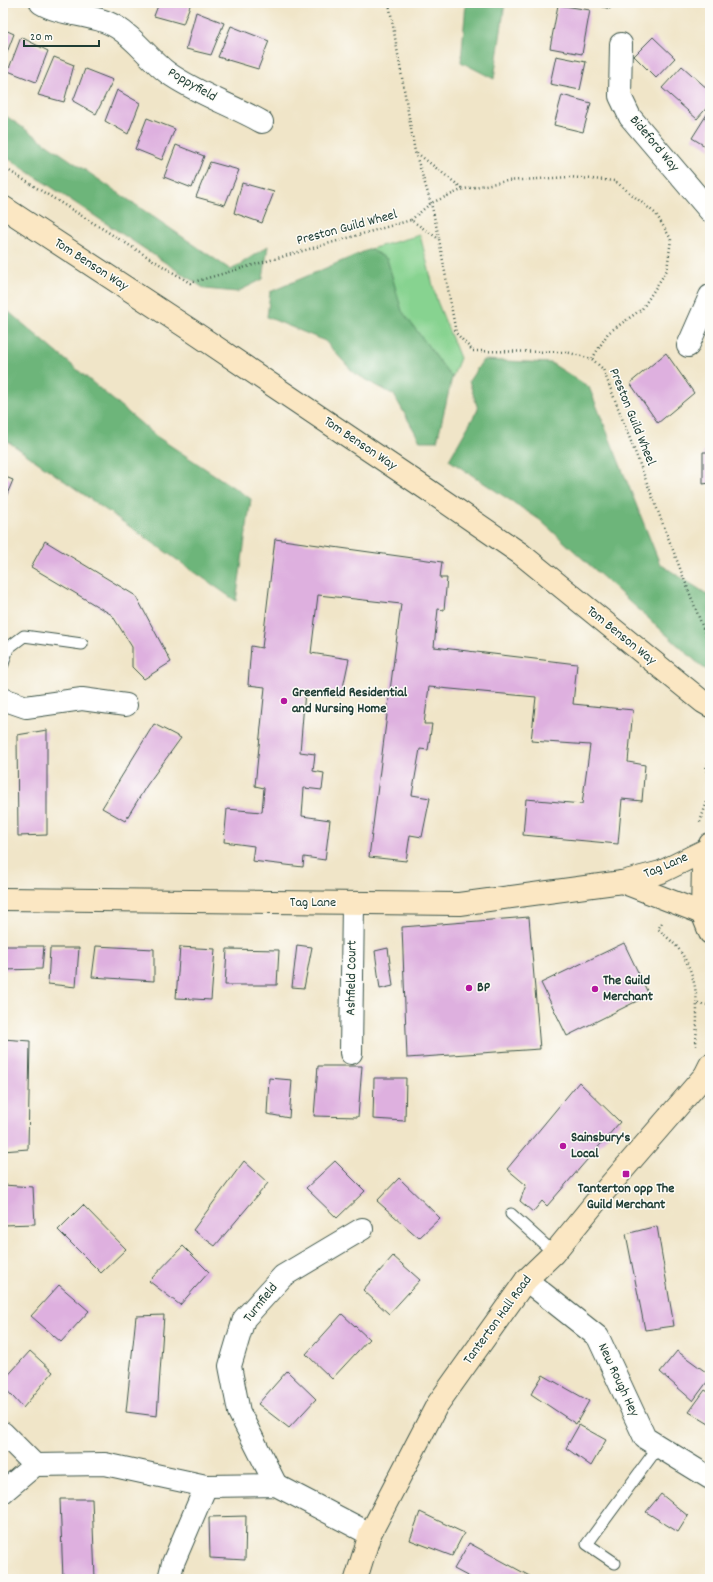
<svg xmlns="http://www.w3.org/2000/svg" width="713" height="1582" font-family="Dekko,sans-serif">
	<style>
		.green { fill: #87d390; stroke: #538862 }
		.forest { fill: #6db57a; stroke: #467957 }
		.building { fill: #deb0df }
		.lines { fill: none; stroke-linecap: round; stroke-linejoin: round }
		.lane-casing { stroke: #3e564a; stroke-width: 13 }
		.street-casing { stroke: #3e564a; stroke-width: 24 }
		.secondary-casing { stroke: #3e564a; stroke-width: 24 }
		.path { stroke: #3e564a; stroke-width: 2.5; stroke-dasharray: 1 3; stroke-linecap: butt }
		.lane { stroke: #fff; stroke-width: 11 }
		.street { stroke: #fff; stroke-width: 22 }
		.secondary { stroke: #fbe7c3; stroke-width: 22 }
		.poi-dot { fill: #b5179e; stroke: #fdfcf7; stroke-width: 1.5 }
		.labels { text-anchor: middle; dominant-baseline: central; stroke-width: 3; stroke-linejoin: round; paint-order: stroke }
		.street-label { font-size: 14px; fill: #1f3d34; stroke: #fdfcf7 }
		.poi-label { font-size: 14px; font-weight: bold; fill: #1f3d34; stroke: #fdfcf7; text-anchor: start }
	</style>
	<rect width="100%" height="100%" fill="#fdfcf7"/>
	<filter id="ink" filterUnits="userSpaceOnUse"><feTurbulence type="fractalNoise" baseFrequency=".025" numOctaves="2"/><feDisplacementMap in="SourceGraphic" scale="8" xChannelSelector="R" yChannelSelector="G"/><feConvolveMatrix kernelMatrix="1 2 1 2 8 2 1 2 1" color-interpolation-filters="sRGB"/></filter>
	<filter id="wash" filterUnits="userSpaceOnUse"><feTurbulence type="fractalNoise" baseFrequency=".012" numOctaves="4" result="noise"/><feDisplacementMap in="SourceGraphic" scale="16" xChannelSelector="R" yChannelSelector="G"/><feGaussianBlur stdDeviation="0.9" result="paint"/><feColorMatrix in="noise" values="0 0 0 0 0 0 0 0 0 0 0 0 0 0 0 0 0 1.4 0 .05"/><feComposite in="paint" operator="in"/></filter>
	<g filter="url(#wash)">
		<rect width="100%" height="100%" fill="#f0e5c8"/>
		<polygon class="green" points="420,235 437,301 460,358 452,378 402,311 387,259 370,249"/>
		<g class="forest">
			<polygon points="466,3 505,3 494,79 461,62"/>
			<polygon points="3,114 231,270 268,246 263,279 237,292 205,289 3,155"/>
			<polygon points="370,249 387,259 402,311 452,378 437,441 420,441 394,395 354,373 325,341 267,317 270,292"/>
			<polygon points="3,307 156,436 251,499 236,601 3,438"/>
			<polygon points="483,360 551,363 589,387 660,564 710,596 710,672 701,666 540,520 449,460 478,409 469,381"/>
		</g>
		<g id="blocks">
			<g class="building">
				<polygon points="159,3 191,3 183,24 154,16"/>
				<polygon points="590,3 612,3 610,9"/>
				<polygon points="558,5 590,10 582,54 550,48"/>
				<polygon points="196,12 224,23 211,55 186,49"/>
				<polygon points="231,26 269,41 258,69 218,57"/>
				<polygon points="3,29 14,34 3,63"/>
				<polygon points="21,37 48,51 36,82 8,71"/>
				<polygon points="653,37 675,58 656,78 634,56"/>
				<polygon points="556,56 586,62 580,90 550,84"/>
				<polygon points="54,57 74,65 64,102 38,95"/>
				<polygon points="682,66 710,91 710,104 697,119 662,88"/>
				<polygon points="85,69 113,80 96,114 73,101"/>
				<polygon points="117,90 140,103 128,134 105,121"/>
				<polygon points="562,95 591,103 583,132 554,125"/>
				<polygon points="709,111 710,112 710,149 692,138"/>
				<polygon points="147,118 175,129 162,160 135,149"/>
				<polygon points="176,145 204,156 192,188 164,177"/>
				<polygon points="210,162 239,170 225,205 196,197"/>
				<polygon points="242,183 274,192 262,223 234,213"/>
				<polygon points="666,353 694,393 658,423 630,383"/>
				<polygon points="703,452 710,452 710,483 703,484"/>
				<polygon points="3,476 13,480 3,504"/>
				<polygon points="275,539 442,562 440,578 447,578 444,610 438,609 434,647 577,664 573,704 633,710 628,762 645,765 642,801 622,799 618,844 523,835 526,799 582,804 590,745 531,741 536,697 429,687 424,724 432,724 428,750 420,749 412,795 430,798 422,837 410,835 406,861 369,857 401,604 318,595 311,653 349,659 341,697 305,691 300,752 315,754 313,771 324,773 322,790 304,788 302,816 330,820 325,860 304,857 303,867 252,861 254,846 224,842 227,809 262,812 264,788 255,786 265,687 248,685 251,646 262,648"/>
				<polygon points="45,541 136,596 171,662 144,679 132,667 132,647 112,615 31,567"/>
				<polygon points="154,724 181,738 147,785 125,821 102,808"/>
				<polygon points="47,730 47,835 18,836 17,735"/>
				<polygon points="529,917 540,1049 407,1058 402,927"/>
				<polygon points="624,943 649,995 567,1036 541,983"/>
				<polygon points="297,945 312,947 304,988 292,987"/>
				<polygon points="3,946 44,946 42,969 3,970"/>
				<polygon points="96,946 154,949 154,981 92,977"/>
				<polygon points="180,947 215,949 211,1000 176,998"/>
				<polygon points="50,948 79,948 76,987 48,984"/>
				<polygon points="388,948 393,986 380,989 375,951"/>
				<polygon points="227,949 279,950 277,985 225,985"/>
				<polygon points="3,1039 30,1041 28,1149 3,1151"/>
				<polygon points="318,1066 362,1066 358,1117 314,1116"/>
				<polygon points="269,1078 292,1080 289,1118 267,1114"/>
				<polygon points="374,1078 406,1078 405,1121 373,1119"/>
				<polygon points="579,1082 620,1122 547,1206 542,1201 533,1212 520,1201 526,1185 507,1169"/>
				<polygon points="244,1161 268,1183 215,1246 193,1230"/>
				<polygon points="335,1161 365,1191 337,1218 306,1188"/>
				<polygon points="399,1178 440,1218 419,1238 377,1201"/>
				<polygon points="3,1185 33,1187 35,1224 3,1225"/>
				<polygon points="83,1205 126,1249 101,1273 58,1230"/>
				<polygon points="657,1226 674,1326 645,1330 626,1234"/>
				<polygon points="183,1246 209,1272 180,1305 149,1281"/>
				<polygon points="393,1256 420,1280 389,1314 363,1290"/>
				<polygon points="59,1285 89,1311 61,1342 31,1316"/>
				<polygon points="342,1314 369,1339 332,1379 306,1354"/>
				<polygon points="164,1315 157,1416 126,1412 136,1316"/>
				<polygon points="30,1351 53,1372 23,1408 3,1386 3,1381"/>
				<polygon points="677,1351 710,1375 710,1378 693,1401 660,1372"/>
				<polygon points="287,1371 316,1399 289,1428 258,1404"/>
				<polygon points="543,1375 589,1401 576,1424 531,1394"/>
				<polygon points="705,1390 710,1393 710,1422 709,1424 689,1412"/>
				<polygon points="579,1425 606,1440 591,1466 566,1448"/>
				<polygon points="661,1494 688,1516 678,1532 646,1512"/>
				<polygon points="60,1499 92,1499 95,1579 63,1579"/>
				<polygon points="420,1512 464,1533 452,1556 410,1540"/>
				<polygon points="246,1516 245,1560 210,1558 209,1517"/>
				<polygon points="469,1543 535,1579 473,1579 454,1569"/>
			</g>
		</g>
	</g>
	<g filter="url(#ink)">
		<use href="#blocks" fill-opacity="0" stroke="#3e564a" stroke-width="1"/>
		<g class="lines">
			<g class="lane-casing">
				<g id="lane">
					<polyline points="3,664 8,648 24,636 82,644"/>
					<polyline points="511,1214 554,1253"/>
					<polyline points="615,1563 587,1544 659,1446"/>
				</g>
			</g>
			<g class="street-casing">
				<g id="street">
					<path d="M41,3C64,17 95,13 118,28C137,40 150,60 168,73C196,93 232,105 262,122"/>
					<polyline points="621,44 620,96 630,117 710,211"/>
					<polyline points="688,346 710,296"/>
					<polyline points="3,699 26,707 82,699 126,705"/>
					<polyline points="351,1053 353,903"/>
					<polyline points="526,1280 598,1337 645,1438 710,1478"/>
					<polyline points="3,1433 35,1465"/>
					<polyline points="276,1485 239,1412 230,1366 244,1319 283,1276 362,1229"/>
					<polyline points="3,1492 35,1465 105,1464 206,1486 276,1485 370,1534"/>
					<polyline points="169,1579 173,1563 206,1486"/>
				</g>
			</g>
			<g class="secondary-casing">
				<g id="secondary">
					<polyline points="3,207 189,329 428,490 521,554 703,702 710,706"/>
					<polyline points="710,844 703,863 702,913 710,933"/>
					<polyline points="622,882 702,913"/>
					<polyline points="3,899 459,904 622,882 661,872 708,849"/>
					<polyline points="356,1579 370,1534 437,1405 526,1280 554,1253 603,1193 705,1075 710,1065"/>
				</g>
			</g>
			<g class="path">
				<polyline points="389,3 415,152 431,203 439,238"/>
				<polyline points="417,153 463,189"/>
				<polyline points="3,167 190,283 411,220 439,239 456,333 473,351 566,352 592,359 603,369 710,646"/>
				<polyline points="411,220 431,203 464,189 507,181 569,177 615,181 656,214 671,239 667,270 642,309 608,333 592,359"/>
				<polyline points="700,822 710,793 706,765 710,764"/>
				<path d="M662,923L658,929C665,936 675,943 680,951C701,981 697,1012 696,1046"/>
				<polyline points="698,1004 710,1005"/>
			</g>
			<use href="#lane" class="lane"/>
			<use href="#street" class="street"/>
			<use href="#secondary" class="secondary"/>
		</g>
	</g>
	<g class="poi-dot">
		<circle cx="284" cy="701" r="4"/>
		<circle cx="469" cy="988" r="4"/>
		<circle cx="595" cy="989" r="4"/>
		<circle cx="563" cy="1146" r="4"/>
		<rect x="622" y="1170" width="8" height="8" rx="2"/>
	</g>
	<g class="labels">
		<g class="street-label">
			<text transform="translate(192 85) rotate(30)">Poppyfield</text>
			<text transform="translate(654 144) rotate(50)">Bideford Way</text>
			<text transform="translate(347 228) rotate(-15)">Preston Guild Wheel</text>
			<text transform="translate(91 265) rotate(33)">Tom Benson Way</text>
			<text transform="translate(632 417) rotate(68)">Preston Guild Wheel</text>
			<text transform="translate(360 444) rotate(34)">Tom Benson Way</text>
			<text transform="translate(621 636) rotate(39)">Tom Benson Way</text>
			<text transform="translate(666 866) rotate(-23)">Tag Lane</text>
			<text x="313" y="903">Tag Lane</text>
			<text transform="translate(352 978) rotate(-89)">Ashfield Court</text>
			<text transform="translate(261 1303) rotate(-51)">Turnfield</text>
			<text transform="translate(498 1320) rotate(-54)">Tanterton Hall Road</text>
			<text transform="translate(618 1380) rotate(65)">New Rough Hey</text>
		</g>
		<g class="poi-label">
			<text x="292" y="693">Greenfield Residential<tspan x="292" dy="16">and Nursing Home</tspan></text>
			<text x="603" y="981">The Guild<tspan x="603" dy="16">Merchant</tspan></text>
			<text x="477" y="988">BP</text>
			<text x="571" y="1138">Sainsbury's<tspan x="571" dy="16">Local</tspan></text>
			<text x="626" y="1189" text-anchor="middle">Tanterton opp The<tspan x="626" dy="16">Guild Merchant</tspan></text>
		</g>
	</g>
	<rect width="713" height="1582" fill="none" stroke="#fdfcf7" stroke-width="16"/>
	<path d="M24 40v6h75v-6" fill="none" stroke="#1f3d34" stroke-width="2"/>
	<text x="30" y="40" font-size="12" fill="#1f3d34" stroke="#fdfcf7" stroke-width="3" paint-order="stroke">20 m</text>
</svg>
